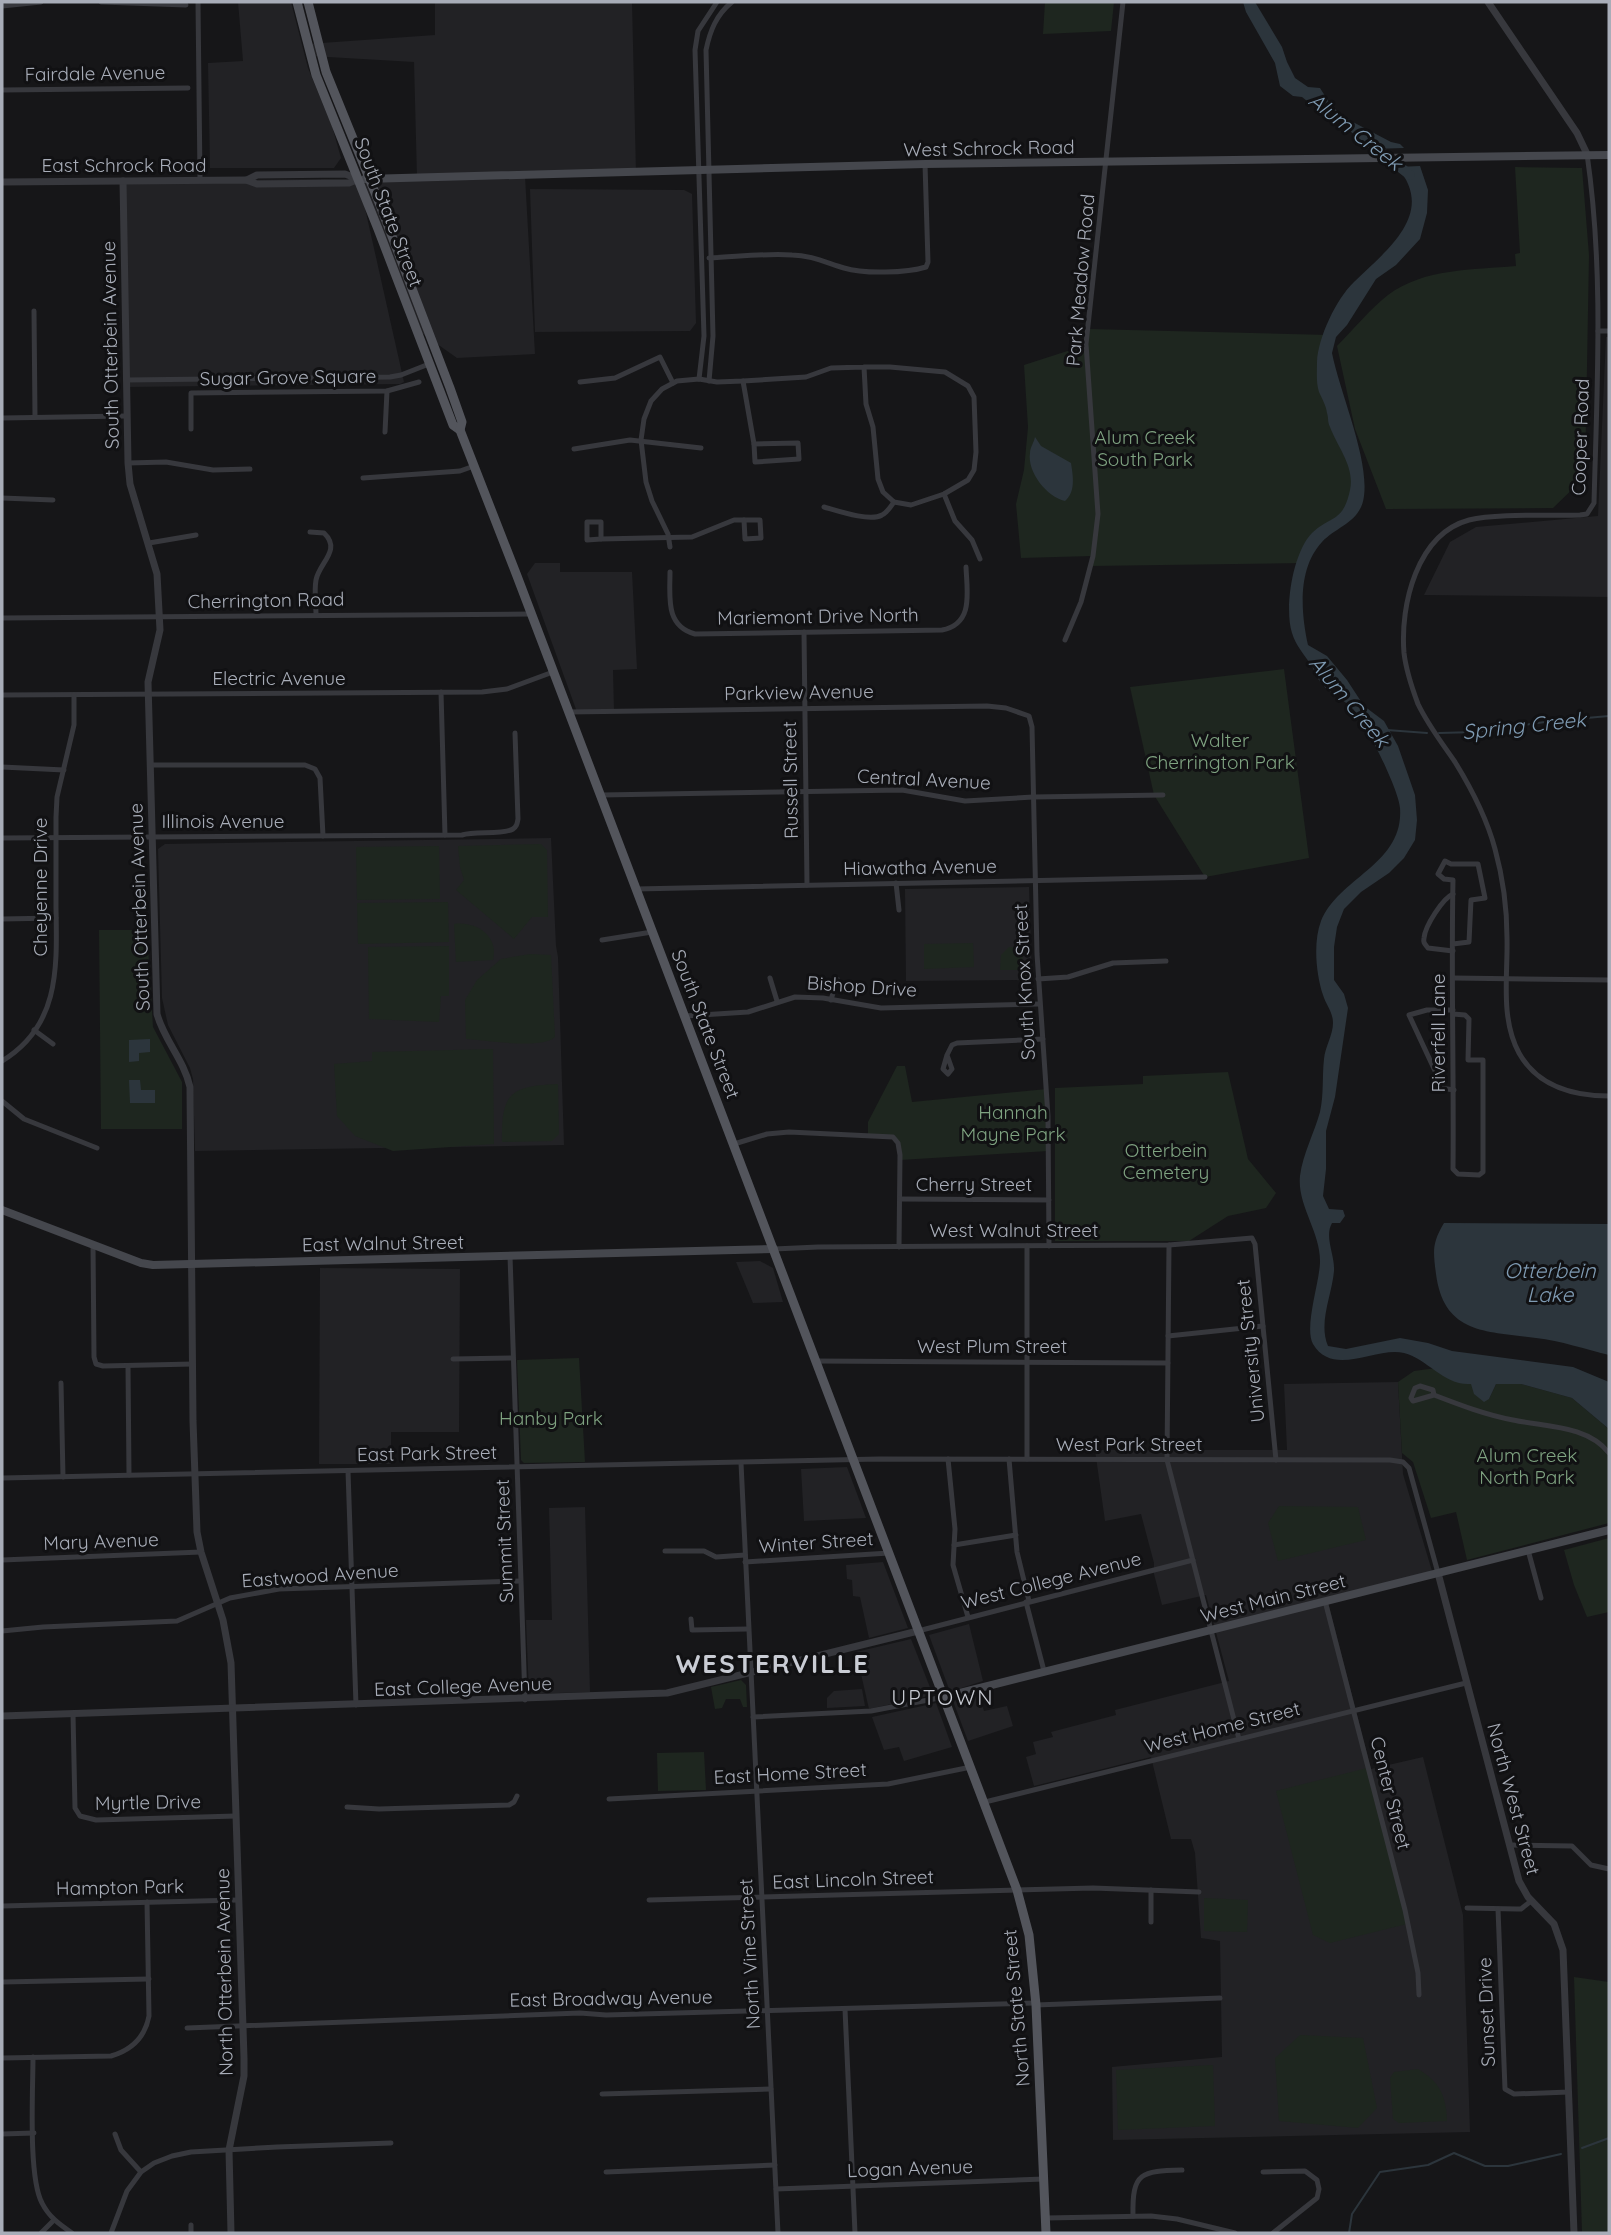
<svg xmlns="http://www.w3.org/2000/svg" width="1611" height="2235" font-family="Quicksand,sans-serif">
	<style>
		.built { fill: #222225 }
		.green { fill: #1e261f }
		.water { fill: #2c353c }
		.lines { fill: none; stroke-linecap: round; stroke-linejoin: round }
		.stream { stroke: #2c353c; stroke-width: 2 }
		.river { stroke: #2c353c; stroke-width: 10 }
		.minor { stroke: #37383d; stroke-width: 5 }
		.tertiary { stroke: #37383d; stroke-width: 7 }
		.secondary { stroke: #45474d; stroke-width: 8 }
		.primary { stroke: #53555c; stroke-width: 9 }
		.labels { text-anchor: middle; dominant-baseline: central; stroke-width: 6; stroke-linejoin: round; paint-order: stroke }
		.street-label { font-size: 19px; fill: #a8adb8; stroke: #111113 }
		.park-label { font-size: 19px; fill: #7fa381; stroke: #111113 }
		.water-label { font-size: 21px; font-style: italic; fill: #7f9bb3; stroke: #111113 }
		.neighbourhood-label { font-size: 21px; letter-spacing: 2px; fill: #c9ccd4; stroke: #111113 }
		.district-label { font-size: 26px; font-weight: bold; letter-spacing: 2px; fill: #c9ccd4; stroke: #111113 }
	</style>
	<rect width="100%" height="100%" fill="#161618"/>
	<g class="built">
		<polygon points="238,2 291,2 308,68 332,126 341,158 334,168 210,168 208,63 243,61"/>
		<polygon points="435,2 632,2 636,173 525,176 535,354 457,358 416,329 360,186 404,382 400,384 126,387 123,181 417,178 414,62 311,56 307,44 435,35"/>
		<polygon points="530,189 684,190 692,194 696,323 690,331 535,332"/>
		<polygon points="1606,337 1609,337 1609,597 1424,595 1450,542 1476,527 1598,516"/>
		<polygon points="535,563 560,563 560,572 632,572 637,669 613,670 614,711 577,712 527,574"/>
		<polygon points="551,838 556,946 558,957 564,1145 195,1151 193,1079 190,1068 168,1025 162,998 158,849 165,844"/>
		<polygon points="1029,887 1032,980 906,981 905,889"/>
		<polygon points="760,1261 773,1268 783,1302 753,1303 736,1262"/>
		<polygon points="320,1268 460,1269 459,1432 391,1432 391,1464 319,1464"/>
		<polygon points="1398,1382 1403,1474 1432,1571 1327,1598 1371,1769 1423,1757 1463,1915 1470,2132 1113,2140 1112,2067 1222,2057 1220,1941 1201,1938 1195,1853 1191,1839 1171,1839 1151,1757 1034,1786 1026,1757 1036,1754 1033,1742 1053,1737 1051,1732 1116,1715 1115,1710 1229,1681 1206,1595 1162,1605 1154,1574 1154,1563 1141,1514 1105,1521 1095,1450 1287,1450 1284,1384"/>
		<polygon points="847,1467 866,1518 804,1521 801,1469"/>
		<polygon points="585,1507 590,1692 529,1694 526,1620 552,1620 549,1508"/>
		<polygon points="883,1562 908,1628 869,1638 860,1597 853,1596 852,1580 847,1579 846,1565"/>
		<polygon points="969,1624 983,1681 952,1691 949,1689 929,1635"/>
		<polygon points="911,1639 933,1695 869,1709 856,1652"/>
		<polygon points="862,1689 865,1706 827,1708 827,1698 834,1691"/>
		<polygon points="978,1693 984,1711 1007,1706 1013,1726 968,1741 953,1701"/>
		<polygon points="936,1703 952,1747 904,1761 899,1747 884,1750 872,1717"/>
	</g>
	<g class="green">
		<polygon points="1045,2 1114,2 1111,31 1043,34"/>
		<path d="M1515,167L1582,168L1589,255L1585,477L1553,508L1386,509L1355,429L1337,346C1354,329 1370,309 1388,295C1424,268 1473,270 1516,266L1515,254L1520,253Z"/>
		<polygon points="1088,329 1328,335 1357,489 1347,518 1317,539 1305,563 1090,566 1092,556 1021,558 1016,504 1024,470 1028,427 1024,365 1086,345"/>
		<polygon points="1284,669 1309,858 1205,877 1154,795 1130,687"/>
		<polygon points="541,844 547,850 548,917 532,917 514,939 456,890 464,880 460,867 458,846"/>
		<polygon points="439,846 440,899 357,900 356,847"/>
		<polygon points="448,902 449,942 358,944 357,903"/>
		<path d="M454,924C475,921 499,935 493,960L456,962Z"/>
		<polygon points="99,930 147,930 153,1027 182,1082 182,1129 101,1129"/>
		<polygon points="973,943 974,967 924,969 924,944"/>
		<polygon points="449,946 449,996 441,996 439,1022 369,1019 368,947"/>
		<polygon points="1009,947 1022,947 1023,968 1021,970 1000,970 1001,955"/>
		<path d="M530,954L551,955L555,1037C541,1050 487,1040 466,1039L465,1000L477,980L501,959Z"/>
		<polygon points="493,1049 494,1144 393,1151 355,1136 337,1116 334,1064 372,1061 372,1052"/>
		<polygon points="897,1066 905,1066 912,1102 1047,1089 1048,1151 900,1160 895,1139 868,1136 868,1122"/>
		<polygon points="1228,1072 1248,1159 1276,1193 1266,1208 1228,1216 1189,1241 1055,1241 1055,1088 1143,1084 1143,1076"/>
		<path d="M558,1084L559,1134L552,1141L502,1142C501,1093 510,1086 558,1084Z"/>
		<polygon points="579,1358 585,1462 524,1463 521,1460 517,1360"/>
		<polygon points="1459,1365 1489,1399 1496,1384 1521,1384 1572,1398 1609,1429 1609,1523 1467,1560 1456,1512 1431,1518 1413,1462 1402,1453 1398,1382 1414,1371"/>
		<polygon points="1279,1506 1358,1507 1366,1540 1278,1561 1268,1523"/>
		<polygon points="1609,1538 1609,1612 1587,1617 1574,1585 1564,1550"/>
		<polygon points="741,1680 746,1685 747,1707 743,1707 740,1699 726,1699 722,1708 715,1709 711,1687"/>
		<polygon points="704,1752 706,1790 658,1791 657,1753"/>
		<polygon points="1367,1768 1407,1924 1330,1943 1313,1935 1276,1791"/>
		<polygon points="1204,1898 1248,1900 1247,1932 1204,1931"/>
		<polygon points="1574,1977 1609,1982 1609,2233 1582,2233"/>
		<polygon points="1300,2035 1363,2038 1377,2108 1358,2128 1279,2121 1275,2058"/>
		<polygon points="1213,2065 1215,2126 1118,2130 1116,2070"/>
		<path d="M1418,2069C1440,2082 1446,2096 1447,2121L1399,2123L1393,2119L1390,2078L1394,2072Z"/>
	</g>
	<g class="water">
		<polygon points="1243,2 1255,2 1282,47 1287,62 1295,78 1308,87 1320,88 1332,107 1351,121 1391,142 1400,144 1404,148 1372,149 1350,131 1327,117 1302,97 1293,96 1280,86 1275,63 1246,12"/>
		<path d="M1420,166L1428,190L1427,213L1420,239L1396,265L1376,279L1347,325L1336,337L1332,353C1340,393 1369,458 1364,496C1361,522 1337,526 1322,542C1297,569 1301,613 1308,645L1327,656L1347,680L1364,706L1384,721L1398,746L1415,795L1417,820L1415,840L1404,858L1389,873L1361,892L1344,909L1337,927L1334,947V980L1344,994L1348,1008L1335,1097L1326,1131V1169L1323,1196L1329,1209L1343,1210L1345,1216L1340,1223H1332C1324,1237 1335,1255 1334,1271C1332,1295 1318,1323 1328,1346L1346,1349L1400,1338L1428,1343L1452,1351L1573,1367L1609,1382V1429L1572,1398L1521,1384H1496L1489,1399L1484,1402L1474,1394L1471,1384C1444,1386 1428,1359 1404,1353C1377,1346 1333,1378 1313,1344C1304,1328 1319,1284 1320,1263C1321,1232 1297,1206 1300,1176C1303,1153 1314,1134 1320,1112C1324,1094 1322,1077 1324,1059C1325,1047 1333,1035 1333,1023C1333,1012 1326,1005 1323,995C1316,974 1313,942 1321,921C1339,877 1404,864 1400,808C1399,790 1365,721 1352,708C1343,699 1330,694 1322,684C1317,679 1315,671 1311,665C1304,654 1296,646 1292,633C1284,608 1293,552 1312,533C1331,515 1343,523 1350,490C1355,467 1338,448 1330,427C1327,420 1329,420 1327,413C1326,405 1322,399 1319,392C1316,383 1317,372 1317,362C1318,338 1336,299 1354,282C1387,250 1437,213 1397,167Z"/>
		<path d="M1035,437L1041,446L1071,463C1073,476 1076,492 1065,501C1047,497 1027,472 1030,453C1030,448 1034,442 1035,437Z"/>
		<polygon points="150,1039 150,1052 139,1053 139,1061 129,1062 129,1040"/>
		<polygon points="129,1080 140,1080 141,1090 155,1090 155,1103 130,1103"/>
		<path d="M1444,1223L1609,1224V1355C1585,1349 1561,1341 1536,1338C1487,1331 1444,1335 1436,1274C1433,1251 1432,1243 1444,1223Z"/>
	</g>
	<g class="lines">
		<g class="stream">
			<polyline points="1387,730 1427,733"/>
			<polyline points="1439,733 1476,732 1552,721 1609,716"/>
			<polyline points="1582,2148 1609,2138"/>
			<polyline points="1349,2233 1352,2214 1380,2172 1428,2165 1454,2153 1485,2166 1508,2166 1561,2154"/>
		</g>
		<polyline class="river" points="1367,141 1410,175"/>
		<g class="minor">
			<polyline points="101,2 186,5"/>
			<polyline points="198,2 200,180"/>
			<polyline points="2,6 41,2"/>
			<polyline points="2,90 188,88"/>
			<path d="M1587,154C1604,270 1597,387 1594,503L1587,514L1580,515C1550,516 1497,513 1469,520C1417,534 1400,605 1404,653C1406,670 1412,688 1418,704C1428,725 1442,743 1455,762C1471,788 1487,819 1495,849C1503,878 1507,907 1507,938C1508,975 1500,1018 1519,1053C1538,1087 1573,1096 1609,1096"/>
			<path d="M709,258C736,257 765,253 792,255C810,255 827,263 844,268C863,274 907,273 926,267L928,262L925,164"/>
			<polyline points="34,311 35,417"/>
			<polyline points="1598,331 1609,331"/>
			<polyline points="699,379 704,336 695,50 698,31 717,2"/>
			<polyline points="126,380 390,377 401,375 429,364"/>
			<path d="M709,381L713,336L706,50C710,31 716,15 732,2"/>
			<polyline points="743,381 754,444"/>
			<polyline points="580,382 615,378 660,357 673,383"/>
			<polyline points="2,418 126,416"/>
			<polyline points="191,429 191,393 387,391 419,382"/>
			<polyline points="385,432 387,391"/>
			<polygon points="798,443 799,459 755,462 754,444"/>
			<polyline points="574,449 630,440 701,448"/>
			<polyline points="128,463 166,462 213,470 250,469"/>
			<polyline points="363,478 460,471 474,466"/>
			<polyline points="944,494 955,521 972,540 980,559"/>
			<polyline points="2,498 53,500"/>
			<path d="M824,507C838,511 870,522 882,515C887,513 891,506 894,502"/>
			<polygon points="744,520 760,520 761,538 745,539"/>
			<polygon points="587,522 601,522 601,539 587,540"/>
			<path d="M310,532L324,533C342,550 319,563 316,580C314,591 316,604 316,615"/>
			<polyline points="601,539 692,537 734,520 744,520"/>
			<polyline points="149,543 196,535"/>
			<polyline points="670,547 668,534 652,501 646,482 641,440 644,419 651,401 662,389 677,381 699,379 717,382 743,381 806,377 831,368 864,367 890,367 945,372 968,386 974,397 976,452 974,470 968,480 944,494 911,505 894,502 883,492 878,479 873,427 866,404 864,367"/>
			<path d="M670,572C670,597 665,626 695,634L942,630C974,624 967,592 966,567"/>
			<polyline points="2,618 531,614"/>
			<polyline points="804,632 807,885"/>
			<polyline points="1065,640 1081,602 1093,556 1098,514 1086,344 1123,2"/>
			<polyline points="441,692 445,835"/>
			<polyline points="2,695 482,692 507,689 553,672"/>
			<polyline points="568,712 987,706 1006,708 1029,716 1032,727 1037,954 1048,1116 1049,1246"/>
			<polyline points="150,765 305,765 315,769 320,778 323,836"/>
			<polyline points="2,767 64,770"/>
			<polyline points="601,795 902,790 965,801 1033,797 1163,795"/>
			<path d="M2,838L462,835C475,831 503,835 513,829C517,826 517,824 518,819L515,733"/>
			<polyline points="896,883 899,910"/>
			<polyline points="636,889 1205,877"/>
			<polyline points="2,919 56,918"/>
			<polyline points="602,940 652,932"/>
			<path d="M1453,951L1428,948C1425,944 1423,943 1424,938C1425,926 1443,898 1453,894"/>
			<polyline points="770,978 777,1001"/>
			<polyline points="1454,978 1609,980"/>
			<polyline points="1038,979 1068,977 1113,963 1166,961"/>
			<polyline points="831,1000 837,979"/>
			<polyline points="1453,1010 1427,1010 1409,1015 1436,1073 1438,1085 1441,1088 1454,1090"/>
			<path d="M1453,1014L1465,1015L1469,1019L1468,1060H1483V1172L1479,1175L1458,1174L1453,1169C1454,1072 1451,976 1453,880L1444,879L1438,874L1445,861L1451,864H1478L1485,898L1471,900L1469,942L1453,944"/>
			<polyline points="685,1016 748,1012 795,997 823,998 881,1008 1039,1004"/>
			<polyline points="34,1030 53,1044"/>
			<polyline points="947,1055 943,1069 948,1074 952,1069 947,1055 952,1045 957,1043 1043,1039"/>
			<path d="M2,1061C60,1026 57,967 56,908C56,878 56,847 56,817L57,797L74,725V695"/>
			<polyline points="2,1101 24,1119 97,1148"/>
			<polyline points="734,1144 767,1134 789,1132 893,1137 898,1143 900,1155 899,1247"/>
			<polyline points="900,1199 1049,1200"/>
			<polyline points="93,1244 94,1357 96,1364 103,1366 193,1364"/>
			<polyline points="1169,1245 1167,1460 1239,1739"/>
			<polyline points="774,1249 818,1247 1169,1245 1252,1238 1255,1244 1276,1460"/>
			<polyline points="510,1256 525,1700"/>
			<polyline points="1168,1336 1263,1326"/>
			<polyline points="453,1359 513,1358"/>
			<polyline points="816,1361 1168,1363"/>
			<polyline points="128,1366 129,1475"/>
			<polyline points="61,1383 63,1477"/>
			<path d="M1434,1395L1413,1401L1411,1398L1415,1388L1420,1386L1433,1390L1434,1395C1460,1405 1486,1415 1513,1420C1545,1427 1587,1425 1609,1453"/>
			<polyline points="948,1459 955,1529 953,1565 968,1617"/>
			<polyline points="1009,1459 1017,1552 1029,1601"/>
			<polyline points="1027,1459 1027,1246"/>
			<polyline points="741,1463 778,2233"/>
			<polyline points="348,1471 356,1705"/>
			<polyline points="2,1478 879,1459 1390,1460 1403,1462 1409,1468 1438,1573"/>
			<polyline points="954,1545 1016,1535"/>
			<polyline points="1528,1550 1541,1598"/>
			<polyline points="665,1551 704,1551 716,1557 745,1555"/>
			<polyline points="2,1560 201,1552"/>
			<polyline points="745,1562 889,1553"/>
			<polyline points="1325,1601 1405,1910 1418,1973 1419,1995"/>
			<polyline points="1026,1602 1044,1671"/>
			<polyline points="691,1619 692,1630 748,1629"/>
			<polyline points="2,1631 43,1627 177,1621 230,1598 279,1589 520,1581"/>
			<polyline points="918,1631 1193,1560"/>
			<polyline points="73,1714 75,1808 80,1816 96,1820 236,1816"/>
			<polyline points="753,1717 871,1711 944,1697"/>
			<polyline points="609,1799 888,1784 971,1767"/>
			<polyline points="985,1802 1466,1683"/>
			<polyline points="347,1807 379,1809 509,1805 514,1802 517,1796"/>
			<polyline points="1510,1845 1572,1846 1591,1865 1609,1869"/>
			<polyline points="1151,1890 1151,1922"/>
			<polyline points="649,1900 1093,1888 1199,1892"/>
			<polyline points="2,1906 238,1900"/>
			<polyline points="1467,1908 1517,1909 1521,1909 1531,1901"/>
			<polyline points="1498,1909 1505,2089 1514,2094 1569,2092"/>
			<polyline points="2,1982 149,1979"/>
			<polyline points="1036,2005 1220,1998"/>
			<polyline points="845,2009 855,2233"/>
			<polyline points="187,2028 580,2013 606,2015 1035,2003"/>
			<path d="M33,2057C33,2090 28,2177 42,2203C49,2217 59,2224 72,2233"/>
			<path d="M2,2058L111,2056C132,2050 145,2037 149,2016L147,1902"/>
			<polyline points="602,2094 771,2089"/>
			<polyline points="2,2134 34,2133"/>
			<polyline points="115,2134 121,2150 141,2172"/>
			<polyline points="606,2172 775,2165"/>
			<polyline points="1263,2172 1305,2171 1317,2180 1319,2189 1317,2198 1273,2233"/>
			<polyline points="776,2189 1044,2179"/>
			<path d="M1133,2216C1132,2172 1141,2171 1182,2170"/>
			<polyline points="1046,2218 1151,2216 1177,2219 1235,2233"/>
			<polyline points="191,2225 191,2233"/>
			<polyline points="41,2233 54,2220"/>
			<polyline points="111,2233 127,2191 141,2172 154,2163 172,2156 191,2152 277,2147 391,2143"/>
		</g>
		<g class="tertiary">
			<polyline points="1488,2 1577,133 1587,154"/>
			<polyline points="247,180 257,175 345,174 358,179"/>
			<path d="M123,181L128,463L130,484L157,574L160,630L148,682L157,1014C164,1040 184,1060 190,1087L193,1421L197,1532L201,1552L223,1620L231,1663L244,2058V2076L229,2150L231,2233"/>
			<polyline points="2,182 246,180 257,184 349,183 359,179"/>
			<polyline points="1438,1573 1519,1881 1528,1897 1554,1924 1563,1950 1574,2233"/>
			<polyline points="2,1716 667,1693 918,1631"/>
		</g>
		<g class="secondary">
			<polyline points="365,179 925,164 1609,155"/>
			<polyline points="2,1210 141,1263 153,1265 774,1249"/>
			<polyline points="944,1697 1609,1530"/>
		</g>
		<g class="primary">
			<polyline points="297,2 316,75 378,229 453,425 460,430 517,576 1017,1890 1029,1935 1036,2005 1046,2233"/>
			<polyline points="308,2 326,72 380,205 450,388 462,422 460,430"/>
		</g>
	</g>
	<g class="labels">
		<g class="street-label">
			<text transform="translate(95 73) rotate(-1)">Fairdale Avenue</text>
			<text transform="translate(989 148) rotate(-1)">West Schrock Road</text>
			<text x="124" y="165">East Schrock Road</text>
			<text transform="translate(389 212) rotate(69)">South State Street</text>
			<text transform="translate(1080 280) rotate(-85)">Park Meadow Road</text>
			<text transform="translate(110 345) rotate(-91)">South Otterbein Avenue</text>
			<text transform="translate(288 377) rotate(-1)">Sugar Grove Square</text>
			<text transform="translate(1580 437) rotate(-88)">Cooper Road</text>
			<text transform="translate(266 600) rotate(-1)">Cherrington Road</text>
			<text transform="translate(818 616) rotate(-1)">Mariemont Drive North</text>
			<text x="279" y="678">Electric Avenue</text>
			<text transform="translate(799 692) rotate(-1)">Parkview Avenue</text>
			<text transform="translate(924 779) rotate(3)">Central Avenue</text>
			<text transform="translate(790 780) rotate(-91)">Russell Street</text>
			<text x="223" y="821">Illinois Avenue</text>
			<text transform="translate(920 867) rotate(-1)">Hiawatha Avenue</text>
			<text transform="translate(40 887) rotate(-90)">Cheyenne Drive</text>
			<text transform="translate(139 907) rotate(-92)">South Otterbein Avenue</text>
			<text transform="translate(1024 982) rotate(-93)">South Knox Street</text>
			<text transform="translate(862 986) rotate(4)">Bishop Drive</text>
			<text transform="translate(706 1024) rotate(69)">South State Street</text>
			<text transform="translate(1438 1033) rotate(-90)">Riverfell Lane</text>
			<text x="974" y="1184">Cherry Street</text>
			<text x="1014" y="1230">West Walnut Street</text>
			<text transform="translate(383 1243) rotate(-1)">East Walnut Street</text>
			<text x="992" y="1346">West Plum Street</text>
			<text transform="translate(1250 1351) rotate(-96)">University Street</text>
			<text x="1129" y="1444">West Park Street</text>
			<text transform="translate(427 1453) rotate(-1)">East Park Street</text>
			<text transform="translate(101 1541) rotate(-2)">Mary Avenue</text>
			<text transform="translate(504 1541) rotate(-92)">Summit Street</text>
			<text transform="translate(816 1542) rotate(-4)">Winter Street</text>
			<text transform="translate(320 1575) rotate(-4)">Eastwood Avenue</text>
			<text transform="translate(1051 1580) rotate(-14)">West College Avenue</text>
			<text transform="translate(1273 1598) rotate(-14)">West Main Street</text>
			<text transform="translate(463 1686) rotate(-2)">East College Avenue</text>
			<text transform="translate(1222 1727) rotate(-14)">West Home Street</text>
			<text transform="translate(790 1773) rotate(-3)">East Home Street</text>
			<text transform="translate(1391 1793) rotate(76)">Center Street</text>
			<text transform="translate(1514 1799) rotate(75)">North West Street</text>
			<text transform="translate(148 1802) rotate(-1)">Myrtle Drive</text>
			<text transform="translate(853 1879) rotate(-2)">East Lincoln Street</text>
			<text transform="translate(120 1887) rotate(-1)">Hampton Park</text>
			<text transform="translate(749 1954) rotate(-93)">North Vine Street</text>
			<text transform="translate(224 1972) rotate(-91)">North Otterbein Avenue</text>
			<text transform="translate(611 1998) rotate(-1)">East Broadway Avenue</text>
			<text transform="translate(1016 2008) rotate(-95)">North State Street</text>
			<text transform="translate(1486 2012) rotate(-92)">Sunset Drive</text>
			<text transform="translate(910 2168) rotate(-2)">Logan Avenue</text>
		</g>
		<g class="park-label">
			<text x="1145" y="437">Alum Creek<tspan x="1145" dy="22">South Park</tspan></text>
			<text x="1220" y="740">Walter<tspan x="1220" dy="22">Cherrington Park</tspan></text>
			<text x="1013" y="1112">Hannah<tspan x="1013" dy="22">Mayne Park</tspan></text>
			<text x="1166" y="1150">Otterbein<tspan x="1166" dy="22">Cemetery</tspan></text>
			<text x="551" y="1418">Hanby Park</text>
			<text x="1527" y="1455">Alum Creek<tspan x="1527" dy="22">North Park</tspan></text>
		</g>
		<g class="water-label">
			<text transform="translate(1356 131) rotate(38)">Alum Creek</text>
			<text transform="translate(1350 701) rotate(50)">Alum Creek</text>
			<text transform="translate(1524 725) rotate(-6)">Spring Creek</text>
			<text x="1550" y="1270">Otterbein<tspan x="1550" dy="24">Lake</tspan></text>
		</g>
		<g class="neighbourhood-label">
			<text x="943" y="1697">UPTOWN</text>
		</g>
		<g class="district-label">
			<text x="773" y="1663">WESTERVILLE</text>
		</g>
	</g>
	<rect width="1611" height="2235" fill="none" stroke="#a8adb8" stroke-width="7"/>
</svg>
